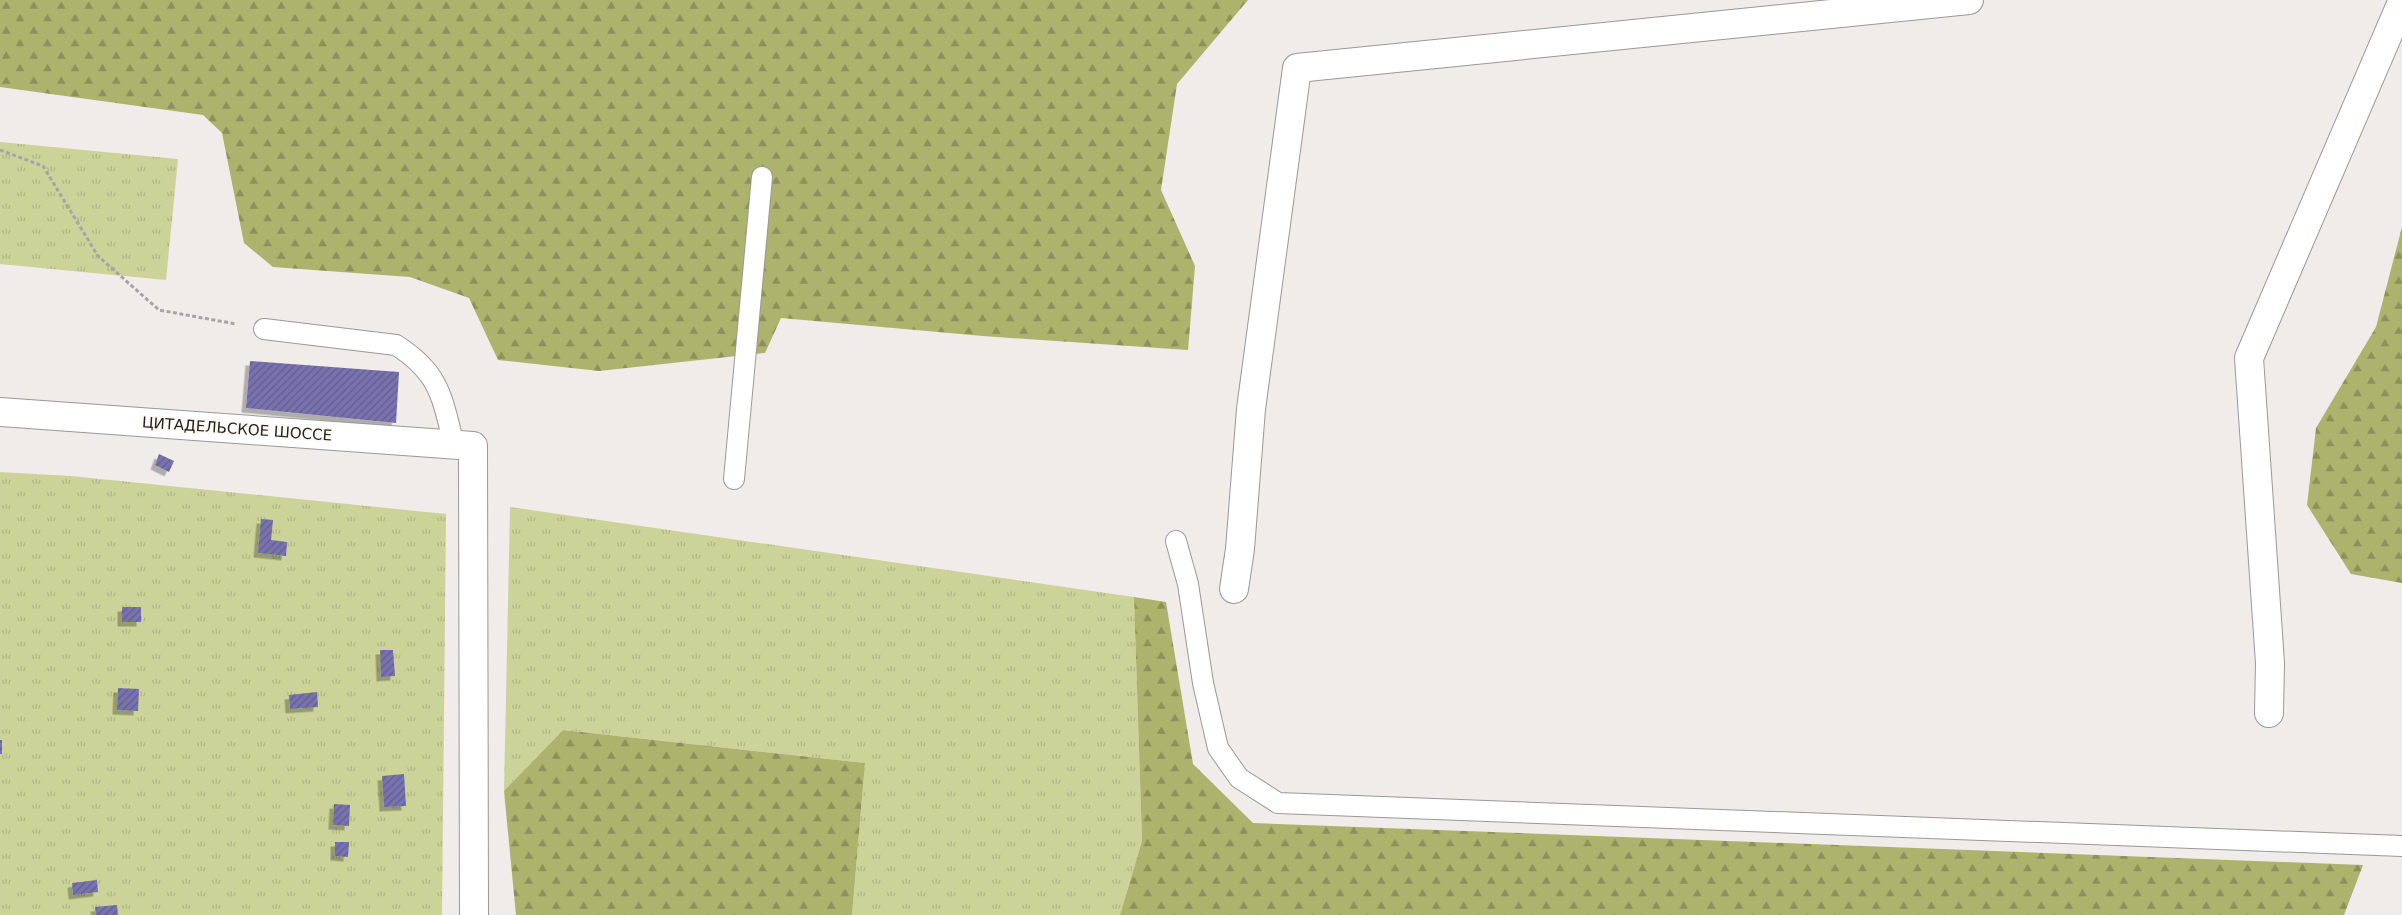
<svg xmlns="http://www.w3.org/2000/svg" width="2402" height="915" font-family="'DejaVu Sans',sans-serif">
	<style>
		.grass { fill: url(#grass-tufts) }
		.forest { fill: url(#forest-firs) }
		.building { fill: url(#building-hatch); filter: url(#shadow) }
		.lines { fill: none; stroke-linecap: round; stroke-linejoin: round }
		.service-casing { stroke: #9b9895; stroke-width: 22 }
		.minor-casing { stroke: #9b9895; stroke-width: 30 }
		.path { stroke: #a7a5a3; stroke-width: 3; stroke-dasharray: 4 2.5; stroke-linecap: butt }
		.service { stroke: #fff; stroke-width: 20 }
		.minor { stroke: #fff; stroke-width: 28 }
		.labels { text-anchor: middle; dominant-baseline: central; stroke-width: 4; stroke-linejoin: round; paint-order: stroke }
		.street-label { font-size: 15px; fill: #232221; stroke: #fdfaf6 }
	</style>
	<defs>
		<pattern id="grass-tufts" width="24" height="20" patternUnits="userSpaceOnUse" patternTransform="scale(1.25)"><rect width="24" height="20" fill="#ccd398"/><path d="M3 7l-1-3M5 7V3M7 7l1-3M15 17l-1-3M17 17v-4M19 17l1-3" fill="none" stroke="#afb583"/></pattern>
		<pattern id="forest-firs" width="22" height="20" patternUnits="userSpaceOnUse" patternTransform="scale(1.25)"><rect width="22" height="20" fill="#abb36d"/><path d="M5 1l3.5 6h-7zM16 11l3.5 6h-7z" fill="#8b9159"/></pattern>
		<pattern id="building-hatch" width="6" height="6" patternUnits="userSpaceOnUse" patternTransform="scale(1.25)"><rect width="6" height="6" fill="#7872ae"/><path d="M-1 1l2-2M0 6l6-6M5 7l2-2" fill="none" stroke="#625d8d"/></pattern>
		<filter id="shadow"><feDropShadow dx="-4.5" dy="4.5" stdDeviation="0" flood-color="#0004"/></filter>
	</defs>
	<rect width="100%" height="100%" fill="#efece9"/>
	<g class="grass">
		<polygon points="0,142 178,159 166,280 0,264"/>
		<polygon points="0,472 71,476 446,514 442,915 0,915"/>
		<polygon points="510,507 1134,597 1142,841 1120,915 852,915 865,763 563,730 504,791"/>
	</g>
	<g class="forest">
		<polygon points="0,0 1248,0 1177,84 1161,190 1195,266 1188,350 983,336 781,318 765,353 599,371 498,360 469,298 410,277 273,267 244,243 222,133 203,115 0,87"/>
		<polygon points="2402,227 2402,583 2351,574 2307,505 2316,428 2376,327"/>
		<polygon points="1134,597 1166,602 1193,764 1253,823 2363,865 2344,915 1120,915 1142,841"/>
		<polygon points="563,730 865,763 852,915 516,915 504,791"/>
	</g>
	<g class="building">
		<polygon points="250,361 399,372 396,423 246,408"/>
		<polygon points="159,454 174,461 169,472 155,465"/>
		<polygon points="261,519 273,520 271,540 287,542 286,556 258,553"/>
		<rect x="122" y="607" width="19" height="15"/>
		<polygon points="380,650 393,650 395,676 381,677"/>
		<polygon points="118,688 139,689 138,711 117,710"/>
		<polygon points="317,692 318,707 290,709 289,695"/>
		<rect x="0" y="740" width="2" height="14"/>
		<polygon points="404,774 406,806 384,807 382,776"/>
		<polygon points="334,804 350,805 349,826 333,825"/>
		<polygon points="335,842 349,842 348,857 335,856"/>
		<polygon points="97,880 98,892 73,895 72,883"/>
		<polygon points="117,905 118,915 96,915 95,907"/>
	</g>
	<g class="lines">
		<g class="service-casing">
			<g id="service">
				<path d="M264,329L396,345C440,373 442,397 454,445"/>
				<polyline points="734,479 762,177"/>
				<polyline points="1176,541 1188,584 1203,683 1218,748 1239,778 1278,803 2402,846"/>
			</g>
		</g>
		<g class="minor-casing">
			<g id="minor">
				<polyline points="0,412 473,446 474,915"/>
				<polyline points="1234,589 1240,549 1251,409 1297,68 1969,0"/>
				<polyline points="2269,713 2270,663 2249,358 2402,2"/>
			</g>
		</g>
		<polyline class="path" points="0,150 43,166 98,256 159,310 236,324"/>
		<use href="#service" class="service"/>
		<use href="#minor" class="minor"/>
	</g>
	<g class="labels">
		<g class="street-label">
			<text transform="translate(237 429) rotate(4)">ЦИТАДЕЛЬСКОЕ ШОССЕ</text>
		</g>
	</g>
</svg>
